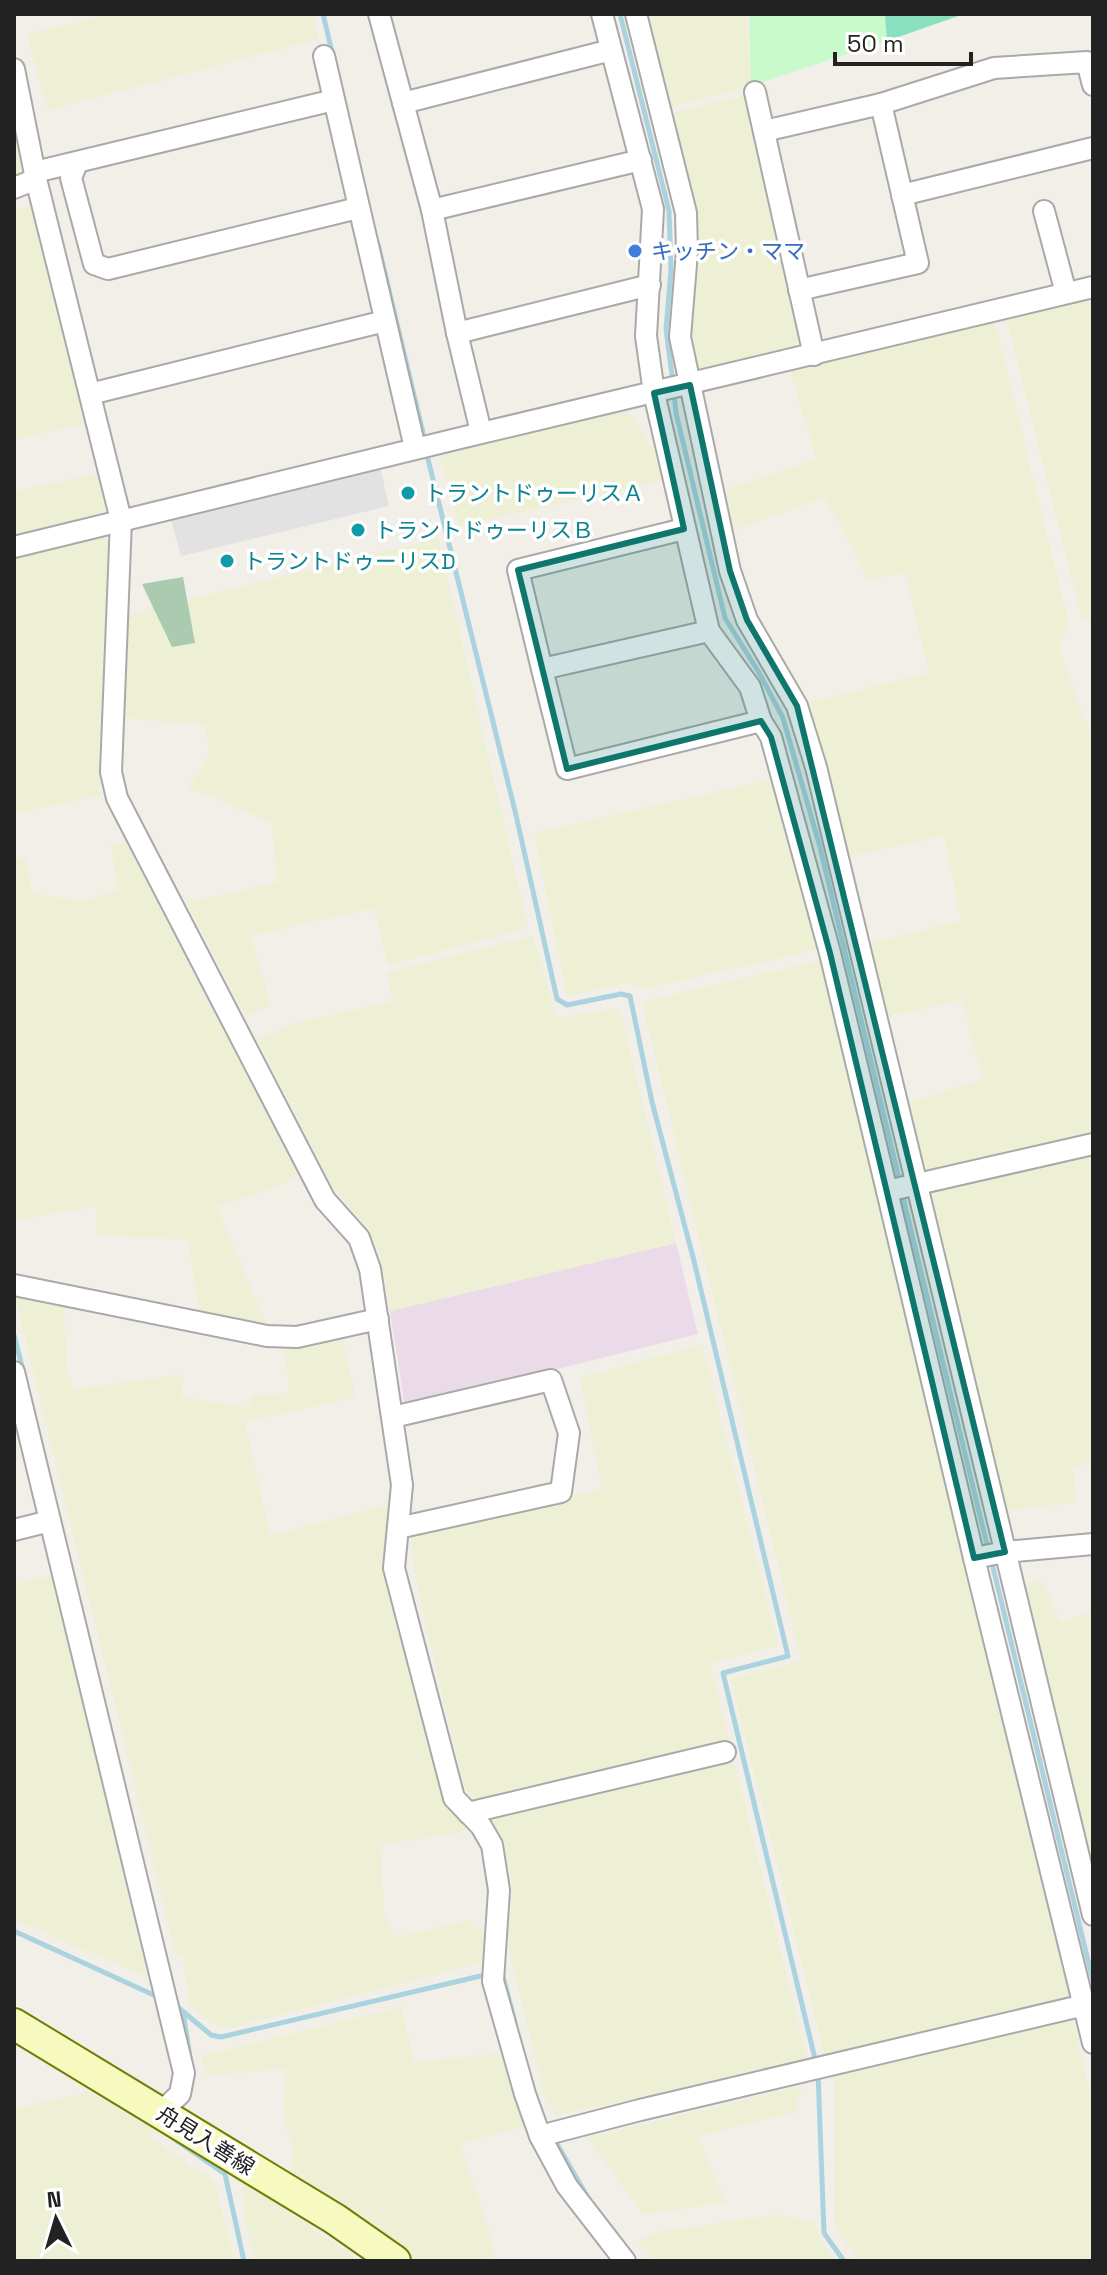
<svg xmlns="http://www.w3.org/2000/svg" width="1107" height="2275" font-family="'Space Grotesk','Noto Sans JP',sans-serif">
	<style>
		.industrial { fill: #ebdbe8 }
		.farmland { fill: #eef0d5 }
		.cemetery { fill: #aacbaf }
		.park { fill: #c8facc }
		.pitch { fill: #88e0be }
		.parking { fill: #e2e2e2 }
		.lines { fill: none; stroke-linecap: round; stroke-linejoin: round }
		.stream { stroke: #aad3df; stroke-width: 5 }
		.minor-casing { stroke: #a9a9a9; stroke-width: 24 }
		.secondary-casing { stroke: #707d05; stroke-width: 34 }
		.minor { stroke: #fff; stroke-width: 20 }
		.secondary { stroke: #f7fabf; stroke-width: 30 }
		.marked { fill: #0f766e; fill-opacity: 0.2; stroke: #0f766e; stroke-width: 6; stroke-linejoin: round }
		.shop-dot { fill: #3f7fe0; stroke: #fff; stroke-width: 3 }
		.culture-dot { fill: #0f9aa8; stroke: #fff; stroke-width: 3 }
		.labels { text-anchor: middle; dominant-baseline: central; stroke-width: 7; stroke-linejoin: round; paint-order: stroke }
		.shop-label { font-size: 22px; fill: #366cbe; stroke: #fff; text-anchor: start }
		.culture-label { font-size: 22px; fill: #0d838f; stroke: #fff; text-anchor: start }
		.street-label { font-size: 22px; fill: #222; stroke: #fff }
	</style>
	<rect width="100%" height="100%" fill="#f2efe9"/>
	<polygon class="industrial" points="676,1243 698,1334 405,1407 390,1311"/>
	<g class="farmland">
		<polygon points="114,14 312,14 319,39 48,110 27,34"/>
		<polygon points="645,14 746,14 751,86 668,108"/>
		<polygon points="748,94 800,337 794,349 695,371 687,341 696,274 693,209 668,114"/>
		<polygon points="14,120 26,172 14,176"/>
		<polygon points="35,204 88,423 14,440 14,211"/>
		<polygon points="1093,297 1093,618 1082,618 1006,317"/>
		<polygon points="994,319 1069,623 1059,648 1093,741 1093,1135 922,1177 905,1104 982,1079 962,1000 885,1017 869,943 961,920 944,835 846,858 806,703 929,672 905,573 867,579 854,550 825,498 733,530 724,490 816,459 790,370"/>
		<polygon points="623,410 636,418 655,454 662,481 459,526 439,452"/>
		<polygon points="100,473 107,502 102,515 14,535 14,491"/>
		<polygon points="100,535 110,542 99,749 99,788 101,795 14,814 14,557"/>
		<polygon points="438,538 528,928 388,965 374,908 251,936 271,1005 246,1017 186,902 277,883 272,824 221,800 188,788 210,755 204,725 124,718 126,617 153,607 172,646 195,642 187,600"/>
		<polygon points="772,779 817,950 643,989 631,983 567,996 534,833"/>
		<polygon points="126,842 298,1175 280,1185 217,1206 267,1326 200,1315 188,1240 96,1235 96,1206 14,1221 14,859 26,858 32,893 82,901 118,891 111,846"/>
		<polygon points="533,936 557,1018 620,1008 676,1243 390,1311 378,1248 359,1218 333,1188 257,1039 291,1024 393,1001 387,972"/>
		<polygon points="824,959 1072,1990 1069,1998 825,2057 731,1679 801,1661 642,1002"/>
		<polygon points="1093,1153 1093,1462 1073,1469 1076,1502 1006,1511 928,1193"/>
		<polygon points="14,1293 64,1306 67,1369 74,1389 184,1374 180,1396 248,1408 253,1395 284,1394 290,1389 283,1350 343,1340 356,1397 245,1422 270,1535 384,1506 390,1508 389,1572 441,1794 468,1827 462,1832 381,1845 384,1913 395,1937 472,1920 474,1926 486,1930 482,1963 230,2028 214,2025 190,2006 183,1957 176,1955"/>
		<polygon points="702,1344 778,1646 710,1663 807,2059 556,2116 544,2096 510,1953 508,1932 513,1886 504,1849 487,1817 463,1784 415,1576 411,1535 602,1489 580,1378"/>
		<polygon points="54,1575 147,1977 14,1920 14,1584"/>
		<polygon points="1043,1580 1060,1622 1093,1611 1093,1868 1023,1584"/>
		<polygon points="401,2006 414,2062 505,2053 525,2126 460,2144 491,2235 494,2261 415,2261 292,2176 293,2146 283,2116 285,2069 206,2076 201,2056"/>
		<polygon points="1072,2016 1093,2103 1093,2261 858,2261 834,2226 834,2076"/>
		<polygon points="802,2086 796,2112 698,2136 726,2202 644,2215 587,2138"/>
		<polygon points="90,2092 152,2125 151,2138 214,2181 235,2261 14,2261 14,2109"/>
		<polygon points="242,2180 360,2261 255,2261 245,2221"/>
		<polygon points="773,2215 814,2221 822,2242 835,2261 656,2261 637,2242 657,2232"/>
	</g>
	<polygon class="cemetery" points="183,577 195,643 172,647 142,584"/>
	<polygon class="park" points="749,14 885,14 887,41 751,86"/>
	<polygon class="pitch" points="885,14 964,14 887,41"/>
	<polygon class="parking" points="380,466 389,506 181,556 170,516"/>
	<g class="lines">
		<g class="stream">
			<polyline points="323,14 333,56"/>
			<polyline points="620,14 669,211 671,270 666,329 673,383"/>
			<polyline points="378,244 425,441"/>
			<polyline points="674,393 676,413 725,618 758,671 783,718 820,847 900,1183"/>
			<polyline points="426,451 516,815 557,999 567,1005 621,994 630,996 652,1102 694,1261 788,1656 723,1673 816,2063"/>
			<polyline points="902,1193 988,1549"/>
			<polyline points="14,1335 23,1370"/>
			<polyline points="991,1559 1093,1981"/>
			<polyline points="14,1931 158,1997"/>
			<polyline points="502,1973 515,2022"/>
			<polyline points="174,2004 211,2035 221,2037 489,1974"/>
			<polyline points="183,2012 190,2057"/>
			<polyline points="818,2072 824,2233 844,2261"/>
			<polyline points="166,2129 164,2132 225,2174 244,2261"/>
			<polyline points="553,2137 588,2198"/>
		</g>
		<g class="minor-casing">
			<g id="minor">
				<polyline points="379,14 432,210 457,333 481,432"/>
				<polyline points="602,14 653,209 646,336 654,393 709,631 542,669 567,769 761,721 750,687 709,631"/>
				<polyline points="636,14 686,213 687,252 680,337 730,571 747,620 797,706 816,767 1093,1915"/>
				<polyline points="324,56 415,448"/>
				<polyline points="14,69 36,179 121,520 111,772 117,798 325,1200 359,1238 370,1269 402,1485 394,1568 454,1798 481,1826 492,1845 499,1890 493,1981 525,2094 540,2136 567,2186 625,2261"/>
				<polyline points="755,92 814,355"/>
				<polyline points="403,103 611,50"/>
				<polyline points="881,104 994,68 1087,62 1093,85"/>
				<polyline points="764,131 881,104 918,263 799,290"/>
				<polyline points="77,163 71,178 94,264 108,269 358,208"/>
				<polyline points="35,172 334,100"/>
				<polyline points="14,188 36,179"/>
				<polyline points="902,195 1093,148"/>
				<polyline points="432,210 641,160"/>
				<polyline points="1044,211 1066,293"/>
				<polyline points="457,333 650,285"/>
				<polyline points="90,394 385,321"/>
				<path d="M14,547C373,457 733,374 1093,287"/>
				<polyline points="542,669 518,570 684,529"/>
				<polyline points="761,721 771,737 830,953 887,1191"/>
				<polyline points="14,1285 267,1336 297,1337 378,1319"/>
				<polyline points="14,1372 184,2073 180,2094 161,2112"/>
				<polyline points="393,1417 551,1380 569,1433 561,1492 398,1528"/>
				<polyline points="14,1530 50,1521"/>
				<polyline points="1093,1544 1005,1552 974,1558 1093,2043"/>
				<polyline points="974,1558 887,1191 1093,1144"/>
				<polyline points="468,1813 725,1752"/>
				<polyline points="540,2136 640,2110 1093,2003"/>
			</g>
		</g>
		<g class="secondary-casing">
			<polyline id="secondary" points="14,2024 335,2219 395,2261"/>
		</g>
		<use href="#minor" class="minor"/>
		<use href="#secondary" class="secondary"/>
	</g>
	<path class="marked" d="M690,385L730,571L747,620L797,706L1005,1552L974,1558L830,953L771,737L761,721L567,769L518,570L684,529L654,393Z"/>
	<circle class="shop-dot" cx="635" cy="251" r="8"/>
	<g class="culture-dot">
		<circle cx="408" cy="493" r="8"/>
		<circle cx="358" cy="530" r="8"/>
		<circle cx="227" cy="561" r="8"/>
	</g>
	<g class="labels">
		<g class="shop-label">
			<text x="651" y="251">キッチン・ママ</text>
		</g>
		<g class="culture-label">
			<text x="424" y="493">トラントドゥーリスＡ</text>
			<text x="374" y="530">トラントドゥーリスＢ</text>
			<text x="243" y="561">トラントドゥーリスD</text>
		</g>
		<g class="street-label">
			<text transform="translate(206 2140) rotate(32)">舟見入善線</text>
		</g>
	</g>
	<rect width="1107" height="2275" fill="none" stroke="#222222" stroke-width="32"/>
	<g transform="translate(56 2219) rotate(355)" stroke="#ffffff" stroke-width="6" paint-order="stroke">
	<path d="M0-6L14 30L0 20L-14 30Z" fill="#222222"/>
	<text y="-12" font-size="22" font-weight="bold" text-anchor="middle" fill="#222222">N</text>
	</g>
	<path d="M835 52v12h136v-12" fill="none" stroke="#222222" stroke-width="4"/>
	<text x="847" y="52" font-size="24" fill="#222222" stroke="#ffffff" stroke-width="6" paint-order="stroke">50 m</text>
</svg>
